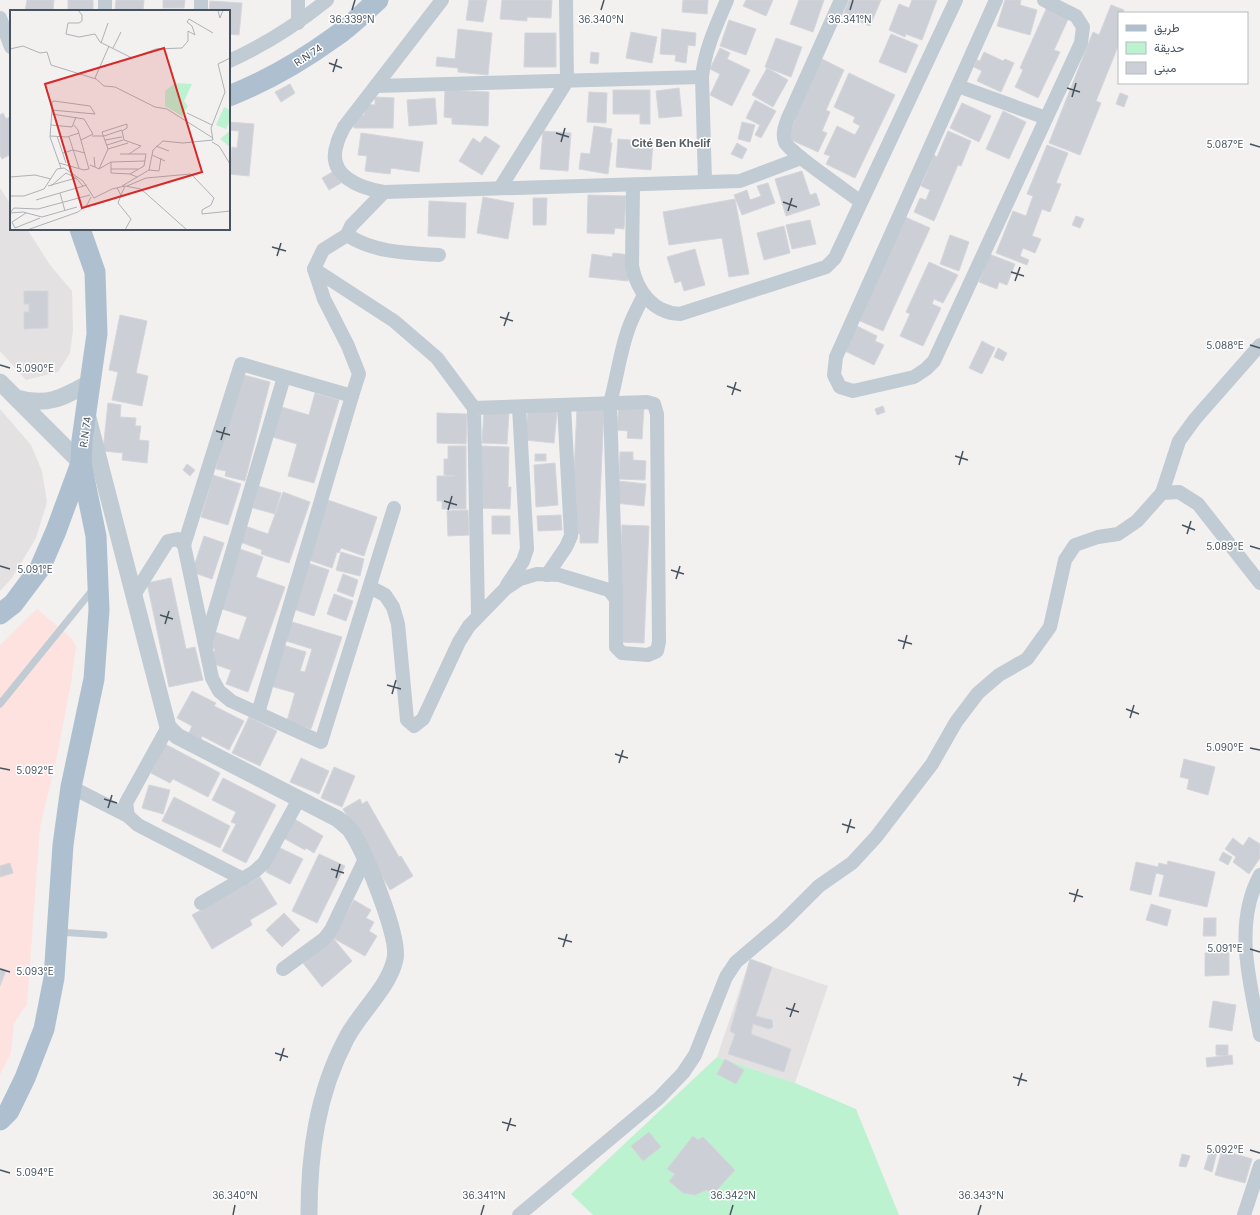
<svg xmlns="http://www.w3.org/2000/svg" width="1260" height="1215" font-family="Inter,Vazirmatn,sans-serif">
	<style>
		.education { fill: #e4e1e2 }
		.medical { fill: #fde2e0 }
		.green { fill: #bcf2d0 }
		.building { fill: #cccfd5; stroke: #d4d6dc }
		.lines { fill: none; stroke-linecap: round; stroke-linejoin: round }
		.service { stroke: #c0cbd3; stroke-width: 7 }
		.minor { stroke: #c0cbd3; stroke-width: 14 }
		.tertiary { stroke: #c0cbd3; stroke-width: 17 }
		.primary { stroke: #aec0d0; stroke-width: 21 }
		.ticks { fill: none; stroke: #47545f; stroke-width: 1.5 }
		.labels { text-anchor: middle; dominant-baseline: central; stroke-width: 3; stroke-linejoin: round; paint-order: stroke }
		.street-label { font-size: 10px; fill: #47545f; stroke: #fff }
		.neighbourhood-label { font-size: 11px; font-weight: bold; fill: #5c6166; stroke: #fff }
		.inset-road { fill: none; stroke: #aeb2b6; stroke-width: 1 }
		.view { fill: #d62828; fill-opacity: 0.15; stroke: #d62828; stroke-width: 2 }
		.inset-edge { fill: none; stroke: #47545f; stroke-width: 2 }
		.ticks-label { font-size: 10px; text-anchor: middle; fill: #47545f; stroke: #fff; stroke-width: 3; stroke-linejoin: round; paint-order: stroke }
	</style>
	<rect width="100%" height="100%" fill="#f3f0f0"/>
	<g class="education">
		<polygon points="0,188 11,205 11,229 27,229 50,265 72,291 73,330 70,353 58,372 26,380 0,351"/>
		<polygon points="0,409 31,445 42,471 47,502 36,538 12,578 0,591"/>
		<polygon points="750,959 828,986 795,1083 717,1057"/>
	</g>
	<polygon class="medical" points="37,609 71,638 76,646 71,683 56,761 40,827 27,1004 14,1023 11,1053 0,1075 0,645"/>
	<polygon class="green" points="717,1057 795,1083 856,1109 899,1215 593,1215 571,1194"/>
	<g class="building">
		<polygon points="27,0 54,0 53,11 25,11"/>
		<rect x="68" y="0" width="25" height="11"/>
		<polygon points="116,0 144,0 143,11 115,11"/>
		<polygon points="163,0 185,0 184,8 163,8"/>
		<polygon points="469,0 487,0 483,22 466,20"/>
		<polygon points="502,0 552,0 551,18 527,17 527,21 500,19"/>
		<polygon points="683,0 708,0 707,14 682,12"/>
		<polygon points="746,0 773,0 766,16 743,6"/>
		<polygon points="799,0 824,0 813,32 790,24"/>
		<polygon points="849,0 881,0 870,26 843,15"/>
		<polygon points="912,0 937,0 922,40 906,34 905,37 889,30 899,4 909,8"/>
		<polygon points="1005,0 1021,0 1020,5 1037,10 1030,35 997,26"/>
		<polygon points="210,1 242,3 239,35 229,34 229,11 209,11"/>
		<polygon points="1111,5 1124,10 1123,13 1119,13 1119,44 1096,101 1101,103 1080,155 1049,143 1093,32 1099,35"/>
		<polygon points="1047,7 1069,17 1054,50 1060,52 1038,98 1015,87 1023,70 1020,68"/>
		<polygon points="729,20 756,29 746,55 720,46"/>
		<polygon points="458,29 492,33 488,75 458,72 458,68 436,66 437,57 455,59"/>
		<polygon points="662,29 696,33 695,46 688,45 686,63 675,61 676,55 660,54"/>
		<polygon points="631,32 657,37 652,63 626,58"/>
		<polygon points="525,33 556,33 556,67 524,67"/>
		<polygon points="891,34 918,45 906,73 879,62"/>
		<polygon points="776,38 802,47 791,77 765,67"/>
		<polygon points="720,48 730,53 727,59 750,70 732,106 710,95 720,74 710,69"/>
		<polygon points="591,52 599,53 598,64 590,63"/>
		<polygon points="984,52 1003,61 1005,59 1014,63 1001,92 977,81 982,71 974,67 977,60 980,61"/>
		<polygon points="820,58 844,70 826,110 830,112 822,131 827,133 818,152 787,138 795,121 792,119"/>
		<polygon points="767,68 788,80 773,107 752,95"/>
		<polygon points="849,73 895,95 855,178 826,164 830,156 824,154 837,126 855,135 860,126 853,122 855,117 834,107"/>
		<polygon points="290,84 295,93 281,102 275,92"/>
		<polygon points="679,88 682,116 659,118 656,91"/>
		<polygon points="445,90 489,92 488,126 452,124 452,118 444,117"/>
		<polygon points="613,90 650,90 650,124 640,124 640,114 613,114"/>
		<polygon points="589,92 607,93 606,123 587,122"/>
		<polygon points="1120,93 1128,96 1124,107 1116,104"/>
		<polygon points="375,97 394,98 393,128 354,128 354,115 364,115 364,104 375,105"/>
		<polygon points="435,98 437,124 409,126 407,100"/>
		<polygon points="755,100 776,111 761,138 755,135 760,125 746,118"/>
		<polygon points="962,103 991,116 979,142 950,128"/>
		<polygon points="1003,111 1026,122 1009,159 986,149"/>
		<polygon points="3,113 6,119 11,116 11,154 2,159 0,155 0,115"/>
		<polygon points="229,122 254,124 249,176 229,174 232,147 237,148 239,131 229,130"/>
		<polygon points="742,122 755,125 750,142 738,139"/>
		<polygon points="594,126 612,129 610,143 612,143 608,174 579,169 581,153 590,154"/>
		<polygon points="543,131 571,133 568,171 540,169"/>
		<polygon points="948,131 971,141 961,166 958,165 934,221 914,212 920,198 926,200 930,190 921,186 934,155 937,157"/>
		<polygon points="361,133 423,142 419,172 391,168 390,174 365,171 367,156 358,155"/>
		<polygon points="485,136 500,146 482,175 459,161 473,138 480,143"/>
		<polygon points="618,139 653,142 651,170 616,167"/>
		<polygon points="737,143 747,149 742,159 731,154"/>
		<polygon points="1047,145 1068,153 1056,183 1061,184 1050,212 1042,209 1032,236 1041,239 1035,253 1023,248 1020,256 1029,260 1027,265 996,253 1013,211 1026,216 1033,196 1027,194"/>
		<polygon points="334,171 341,183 329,190 322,178"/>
		<polygon points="802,171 810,195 816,193 820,205 786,216 775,179"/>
		<polygon points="768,183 775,203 742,215 734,195 747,190 750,200 761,196 757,186"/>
		<polygon points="588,195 626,196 624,229 615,228 614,234 587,233"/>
		<polygon points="483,197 514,203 508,239 477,233"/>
		<polygon points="533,198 547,198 546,225 533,225"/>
		<polygon points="735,199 749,274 729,277 722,238 669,245 663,212"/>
		<polygon points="429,201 466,203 465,238 428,236"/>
		<polygon points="1076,216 1084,219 1080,228 1072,225"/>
		<polygon points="905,217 930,228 883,331 858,320"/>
		<polygon points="810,220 816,244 792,249 786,225"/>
		<polygon points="784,226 790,253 764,260 757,233"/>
		<polygon points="950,235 969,242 959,271 940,264"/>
		<polygon points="695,249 705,285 684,291 681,281 675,283 667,257"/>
		<polygon points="613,253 631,255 628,281 589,277 592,254 612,257"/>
		<polygon points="989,254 1015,264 1007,285 999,282 997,289 979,282"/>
		<polygon points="929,262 958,275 943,303 934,299 932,304 941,308 923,346 900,336 910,314 906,312"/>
		<polygon points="24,291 48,291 48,328 24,329 24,312 29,312 29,304 24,304"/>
		<polygon points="120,315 147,321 136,373 148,376 142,406 112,400 118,372 109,370"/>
		<polygon points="857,326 877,336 875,341 884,345 874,365 845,351"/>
		<polygon points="982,341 995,348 982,374 969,368"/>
		<polygon points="998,348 1007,353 1003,361 994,357"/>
		<polygon points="240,374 270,382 245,481 225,476 226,471 216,469"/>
		<polygon points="315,393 339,400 314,483 288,476 297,444 269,436 278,406 309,415"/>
		<polygon points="108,403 121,405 120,417 136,418 135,426 141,426 139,440 149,441 147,463 122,460 123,453 103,451"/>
		<polygon points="619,405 644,407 642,439 627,438 628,431 617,430"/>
		<polygon points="883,406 885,412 877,415 875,409"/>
		<polygon points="577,408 604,409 598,543 580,543 580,534 571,533"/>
		<polygon points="528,409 557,412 554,443 525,440"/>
		<polygon points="484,412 509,413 507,444 482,443"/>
		<polygon points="437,413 467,414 466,444 437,443"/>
		<polygon points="448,446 466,446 466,509 442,509 442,501 437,501 437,476 455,476 444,475 444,459 448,459"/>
		<polygon points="480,446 509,447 508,487 511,487 510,509 478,508"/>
		<polygon points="620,452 633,452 633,460 646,461 645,480 619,479"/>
		<rect x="535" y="454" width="11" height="7"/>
		<polygon points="555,463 558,505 536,507 534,465"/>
		<polygon points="187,464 195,470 190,476 183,470"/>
		<polygon points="213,475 241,484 228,525 201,517"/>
		<polygon points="618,481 646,484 644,506 615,503"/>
		<polygon points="258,486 281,493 275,514 253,508"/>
		<polygon points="283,492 310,502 289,563 261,554 262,550 240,542 245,526 268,534"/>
		<polygon points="325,499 377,517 364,556 341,548 339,553 337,552 332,568 309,560"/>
		<polygon points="468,510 469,535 448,536 447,511"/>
		<polygon points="561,515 562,530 538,531 537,516"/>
		<rect x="492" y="516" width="18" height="18"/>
		<polygon points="622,525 649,526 644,643 617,642"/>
		<polygon points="204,536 224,543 212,579 192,572"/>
		<polygon points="240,549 263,557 256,577 285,587 248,692 226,684 231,670 211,663 215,649 207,646 212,631 239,640 247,617 219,608"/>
		<polygon points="341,552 364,559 360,576 336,570"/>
		<polygon points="305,562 329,570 314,616 290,608"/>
		<polygon points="343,574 358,580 353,597 337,591"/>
		<polygon points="171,578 186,649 195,647 203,680 169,687 147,583"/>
		<polygon points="334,594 353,601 346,621 327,614"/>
		<polygon points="289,621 342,637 311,729 287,721 295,693 267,685 280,644 306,652 300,671 305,672 312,649 283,640"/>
		<polygon points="192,691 216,703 214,706 244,721 229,750 202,736 201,739 189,733 192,726 177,718"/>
		<polygon points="249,717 277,731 260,766 232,753"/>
		<polygon points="165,744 220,773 208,797 173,779 170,783 151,773"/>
		<polygon points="301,758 329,771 319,794 290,782"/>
		<polygon points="1184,759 1215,767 1208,795 1187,789 1189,779 1180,777"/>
		<polygon points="334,767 355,776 342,807 321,798"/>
		<polygon points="223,778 276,805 246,863 222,851 236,824 231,822 236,812 212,800"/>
		<polygon points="149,785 170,790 163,814 142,808"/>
		<polygon points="174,797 230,826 220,848 162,821"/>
		<polygon points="360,799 362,804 367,801 399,857 401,856 413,876 390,890 343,809"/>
		<polygon points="291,817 323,836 314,853 306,848 305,850 280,836"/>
		<polygon points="1249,837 1260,844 1260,858 1249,874 1233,862 1236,857 1225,849 1233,838 1243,846"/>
		<polygon points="278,847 303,859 290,884 266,872"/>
		<polygon points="1223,852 1232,857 1228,865 1219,860"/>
		<polygon points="319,854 345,866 317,923 292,911"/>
		<polygon points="1168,861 1215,872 1207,907 1159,896 1164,875 1156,873 1151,895 1130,890 1136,862 1158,867 1159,863 1167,865"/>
		<polygon points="10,863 13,873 0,877 0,866"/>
		<polygon points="260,877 277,904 250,920 252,925 212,949 192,915"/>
		<polygon points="354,900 371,910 366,918 374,922 369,931 377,936 365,956 333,938"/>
		<polygon points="1151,904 1171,910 1167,926 1146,920"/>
		<polygon points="284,913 300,930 282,947 266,930"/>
		<polygon points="1204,918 1216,918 1216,936 1203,936"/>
		<polygon points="333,938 352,961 322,987 303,963"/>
		<polygon points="1229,952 1229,975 1205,976 1205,953"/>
		<polygon points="750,959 772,967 756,1016 772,1020 773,1027 769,1029 753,1024 751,1034 791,1049 784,1072 728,1054 735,1034 730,1031"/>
		<polygon points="0,968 6,970 0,986"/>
		<polygon points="1213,1001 1236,1005 1232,1031 1209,1027"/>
		<polygon points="1216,1045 1228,1045 1228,1056 1216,1055"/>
		<polygon points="1232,1055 1233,1064 1207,1067 1206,1058"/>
		<polygon points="725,1059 744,1070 736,1084 717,1074"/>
		<polygon points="649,1132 661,1147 643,1161 631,1146"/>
		<polygon points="693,1136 698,1140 703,1137 735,1170 715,1192 706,1190 695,1195 683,1193 669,1181 675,1174 667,1169"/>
		<polygon points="1210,1150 1217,1152 1212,1172 1204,1169"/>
		<polygon points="1222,1150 1252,1159 1245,1183 1215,1175"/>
		<polygon points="1182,1154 1190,1156 1186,1167 1179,1166"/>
	</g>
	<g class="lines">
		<g class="service">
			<polyline points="0,704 94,588"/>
			<polyline points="58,932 104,935"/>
		</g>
		<g class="minor">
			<polyline points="201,0 201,11"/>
			<polyline points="298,0 298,23"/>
			<path d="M442,0L344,127C342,132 338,138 337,144C326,175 359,188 384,192L740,181L801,158"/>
			<path d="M841,0L788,118C785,126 782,134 785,142C790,153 848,192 861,202"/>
			<polyline points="996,0 836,357 834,375 840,387 853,391 914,377 926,369 934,361 1081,43 1083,27 1076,16 1044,0"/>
			<polyline points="105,11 105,0"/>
			<polyline points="0,18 11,47"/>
			<path d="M229,61C265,45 296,25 327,0"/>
			<polyline points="376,86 702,77"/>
			<polyline points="958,86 1046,118"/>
			<path d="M705,182L702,77C705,49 716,26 727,0"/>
			<path d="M633,185L632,266C637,291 653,313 680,314L826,267L835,258L956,0"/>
			<polyline points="500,188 567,81 566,0"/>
			<path d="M384,192L351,226L347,235C375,253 407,253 439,255"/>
			<polyline points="347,235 323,250 314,269 324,299 348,346 359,374 352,396"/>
			<polyline points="314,269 394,321 437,358 474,408"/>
			<polyline points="1162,493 1179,441 1195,419 1260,345"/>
			<polyline points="184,545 241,364 352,396 258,713"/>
			<polyline points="547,575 566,547 571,536 564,405"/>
			<polyline points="507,585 523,561 527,549 519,407"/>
			<polyline points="370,587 385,595 393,607 398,624 407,720 414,726 423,719 459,642 469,626 505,589 520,579 537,574 559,575 609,590 616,599 616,647 622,653 648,655 657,651 659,642 657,414 654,404 647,402 474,408 478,615"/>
			<polyline points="134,595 168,541 178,539 184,545 212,678 219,691 231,701 321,742 394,508"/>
			<path d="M616,599L610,403C617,378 620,351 629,327C633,316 639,305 644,295"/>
			<polyline points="206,641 284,377"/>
			<polyline points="168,727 126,803 128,816 138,825 243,879"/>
			<polyline points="71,787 128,816"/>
			<path d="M1260,875C1233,925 1250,982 1260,1035"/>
			<polyline points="201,903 254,872 264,863 299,799"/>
			<polyline points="283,969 324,939 331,930 365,859"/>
			<polyline points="519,1215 659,1098 683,1073 695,1055 726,977 736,962 782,923 819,886 852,863 876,837 932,764 956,722 978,693 999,675 1027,659 1050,627 1065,560 1075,545 1098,537 1118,534 1137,521 1162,493 1179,492 1198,504 1260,583"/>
			<polyline points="1244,1215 1260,1166"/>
		</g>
		<g class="tertiary">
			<polyline points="0,382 16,398"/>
			<path d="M87,414L168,727L177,736L338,819C342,823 348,827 351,831C365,852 400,937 395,959C389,988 359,1013 346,1039C317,1094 309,1154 309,1215"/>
			<path d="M81,463L16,398C48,407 64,397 91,382"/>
		</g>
		<g class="primary">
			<path d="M229,96C267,81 303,60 336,36C351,26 364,12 378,0"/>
			<polyline points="0,614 13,604 40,568 56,531 81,463 82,440 97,334 95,272 80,229"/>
			<polyline points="0,1120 9,1111 25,1078 44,1029 54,978 63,845 71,787 94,679 99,610 96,536 81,463"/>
		</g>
	</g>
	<path class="ticks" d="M352,10L355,0M601,10L604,0M850,10L853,0M329,63L342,68M333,72L337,59M1067,88L1080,92M1072,97L1076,83M556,133L569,137M561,142L565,128M1250,144L1260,147M783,202L797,207M788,211L792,198M272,247L286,251M277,256L281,243M1011,272L1024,276M1015,281L1020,267M500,317L513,321M504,326L509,312M1250,345L1260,348M0,365L10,368M727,386L741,391M732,395L736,382M216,431L230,435M221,440L225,427M955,456L968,460M959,465L963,451M444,501L457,505M448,510L452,496M1182,525L1195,530M1187,534L1191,521M1250,546L1260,549M0,566L10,569M671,570L684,574M676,579L680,566M160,615L173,619M165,624L169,611M898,640L912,644M903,649L907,635M387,685L401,689M392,694L396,680M1126,709L1139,714M1130,718L1134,705M1250,748L1260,750M615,754L628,758M619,763L623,750M0,768L10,770M104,799L117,803M108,808L112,795M842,824L855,828M847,833L851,819M331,869L344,873M336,878L340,864M1069,893L1083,897M1074,902L1078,889M558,938L572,942M563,947L567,934M1250,949L1260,952M0,969L10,972M786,1008L799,1012M790,1017L795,1003M275,1053L288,1057M280,1061L284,1048M1013,1077L1027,1081M1018,1086L1022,1073M502,1122L516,1126M507,1131L511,1118M1250,1150L1260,1153M0,1170L10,1173M233,1215L235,1205M481,1215L484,1205M730,1215L733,1205M978,1215L981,1205"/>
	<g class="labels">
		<g class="street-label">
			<text transform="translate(308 55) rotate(-33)">R.N 74</text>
			<text transform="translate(85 432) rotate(-82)">R.N 74</text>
		</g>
		<g class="neighbourhood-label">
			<text x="671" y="143">Cité Ben Khelif</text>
		</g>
	</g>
	<g transform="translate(10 10)">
		<rect width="220" height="220" fill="#f3f0f0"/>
		<path d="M165,73L182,74L174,91L178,96L172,106L155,96V81ZM214,97L220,100V111L216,119L206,115ZM220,121V137L210,129Z" fill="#bcf2d0"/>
		<path class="inset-road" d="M68,0L72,5V11L69,13H58L56,24L69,27L85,24L90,32L122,48L146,39L172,38L178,31V21L185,25L182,16L177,12L179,9L203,23M208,1L210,8L213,0M91,33L98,13M99,36L85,68L94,76L105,77L145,97L157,99L203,128M103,38L111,22M0,39L13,36L30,43L37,42L41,55L86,69M44,91L80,96L85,104L42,100V92ZM42,100L40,127L51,158M177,103L202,115M42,104L74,109L83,124L71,130M41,115L62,117L66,107M40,126L57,127L69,123M47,126L56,153M82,126H94L112,120M59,127L69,158M95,130L112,127M202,132L209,136L220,154M118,133L98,139L92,122L117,114V118L112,121L114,130L131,136L119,144M97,135L113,130M146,136L159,141M53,143L63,140L75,143M110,144H136L134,156L120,164L127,167M142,145L155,151M49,153L74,160L79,159L68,120L64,115M80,155L85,157L84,147M85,157L89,159L101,152M89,159L98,139M101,159H128M139,160L149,161L151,148M120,164L101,163V152L135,151M0,167L25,165L41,169M38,176L66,168M41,176L56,163L66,168L73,176M112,176L139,160L143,140L153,131L173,133L203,130L201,118L215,82L208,54L220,48M117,176L136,168L181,164L204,188L201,195L192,200V204L220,201M107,178L111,185L115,176M50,183L55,201M111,185L108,193L121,209L115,220M0,186H14L34,179L47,159L54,158L73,171L84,188L102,179L115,176L131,179L177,220M26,190L77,175M0,203L4,198L28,199L80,185M0,203L13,202L32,207L67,197M16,203L2,212L5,218L30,208M17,220L68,202L77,195L81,187"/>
		<path class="view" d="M154,38L192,162L72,198L35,74Z"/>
		<rect width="220" height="220" class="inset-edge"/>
	</g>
	<g class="ticks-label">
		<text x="352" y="23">36.339°N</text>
		<text x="601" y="23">36.340°N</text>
		<text x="850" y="23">36.341°N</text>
		<text x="1225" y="148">5.087°E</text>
		<text x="1225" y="349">5.088°E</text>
		<text x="35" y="372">5.090°E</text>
		<text x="1225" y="550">5.089°E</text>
		<text x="35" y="573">5.091°E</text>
		<text x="1225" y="751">5.090°E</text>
		<text x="35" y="774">5.092°E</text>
		<text x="1225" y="952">5.091°E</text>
		<text x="35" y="975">5.093°E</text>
		<text x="1225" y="1153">5.092°E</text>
		<text x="35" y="1176">5.094°E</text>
		<text x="235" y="1199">36.340°N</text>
		<text x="484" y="1199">36.341°N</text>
		<text x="733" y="1199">36.342°N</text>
		<text x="981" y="1199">36.343°N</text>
	</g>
	<rect x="1118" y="12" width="130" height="72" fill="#ffffff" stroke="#b5bbbf"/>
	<rect x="1126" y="25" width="20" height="6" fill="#aec0d0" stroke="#b5bbbf"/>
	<text x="1154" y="32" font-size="12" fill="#47545f">طريق</text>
	<rect x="1126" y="42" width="20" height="12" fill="#bcf2d0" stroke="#b5bbbf"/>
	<text x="1154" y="52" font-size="12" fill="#47545f">حديقة</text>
	<rect x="1126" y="62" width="20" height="12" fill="#cccfd5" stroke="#b5bbbf"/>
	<text x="1154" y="72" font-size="12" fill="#47545f">مبنى</text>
</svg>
